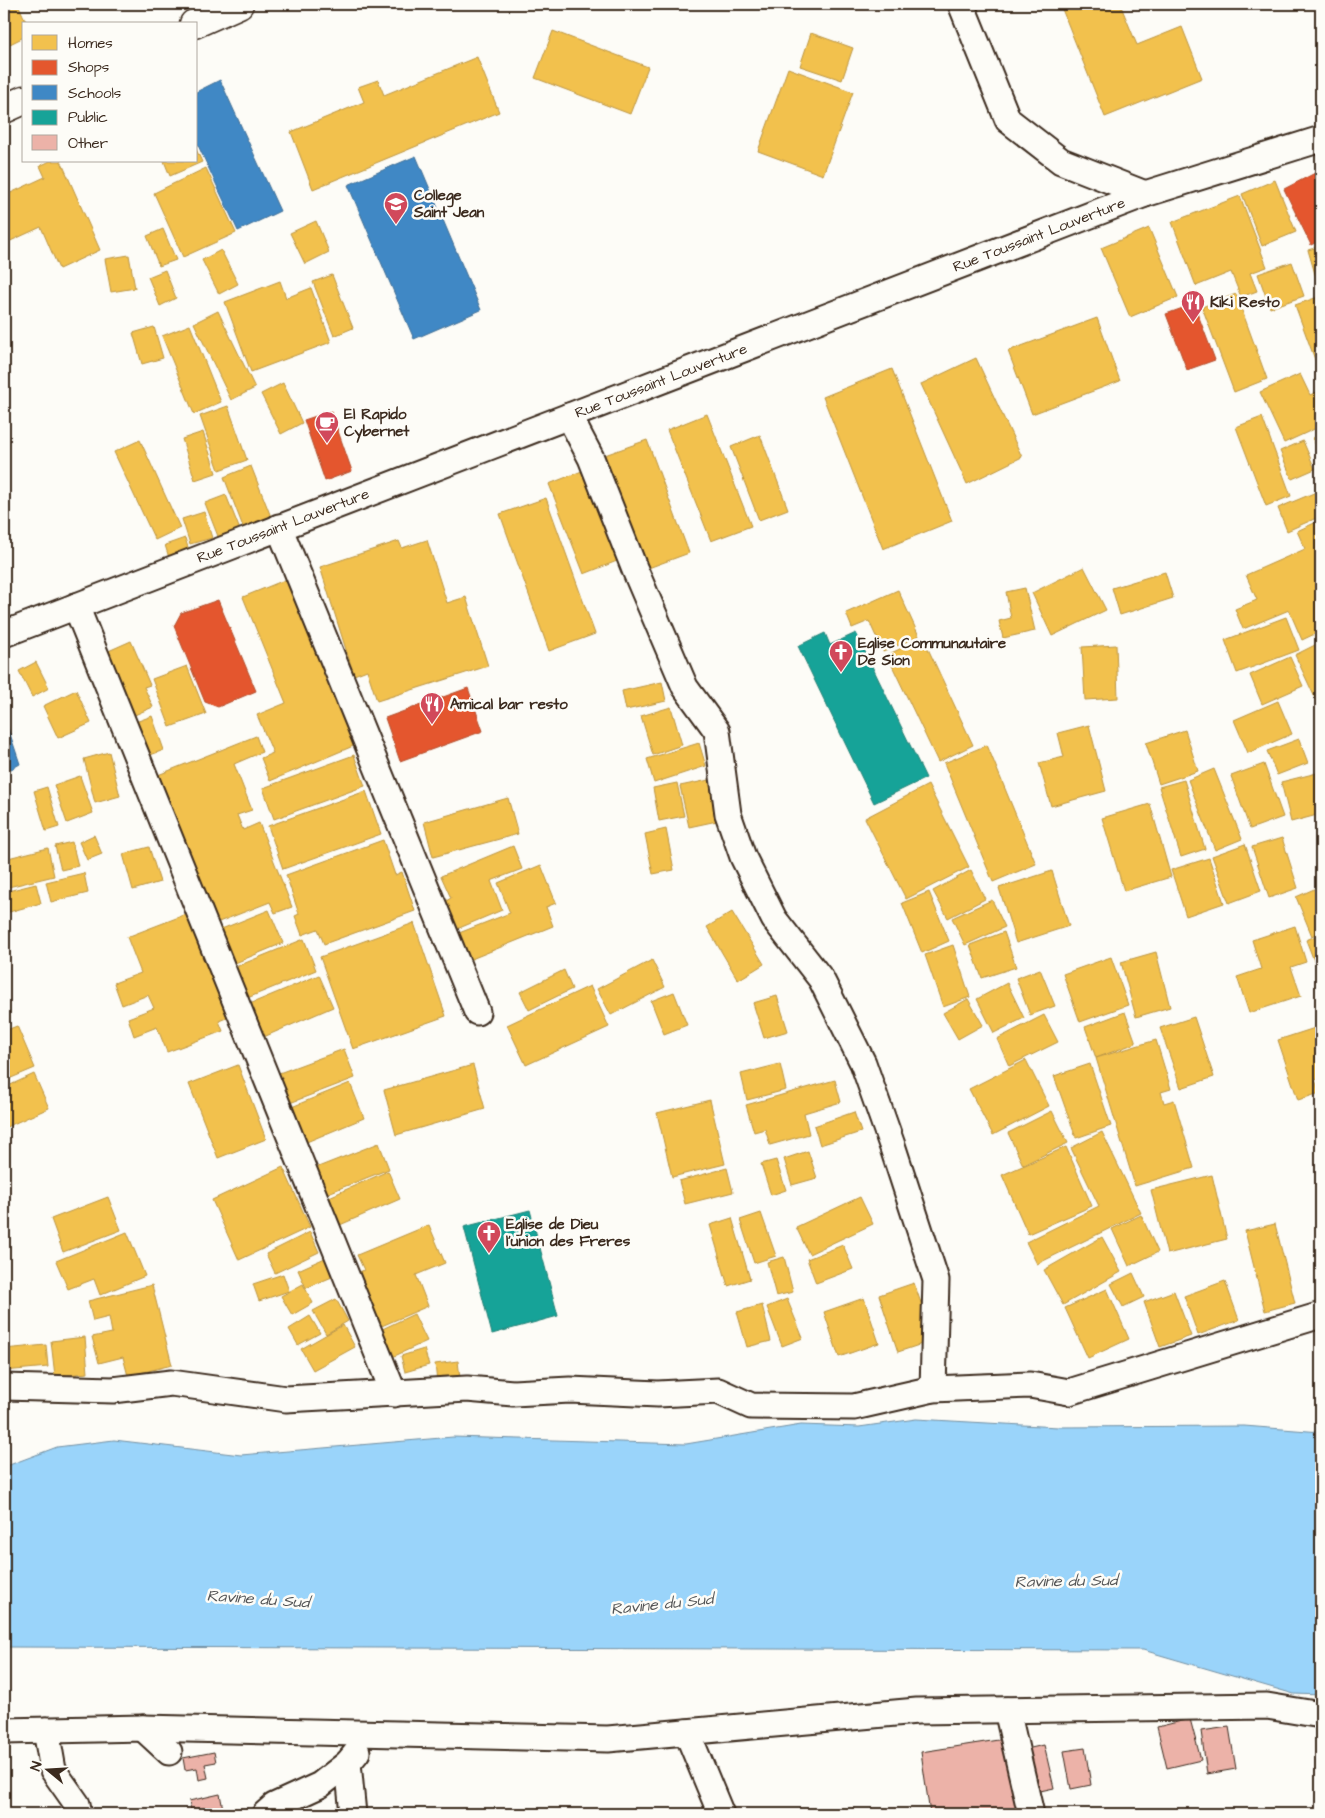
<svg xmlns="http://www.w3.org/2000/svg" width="1325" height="1818" font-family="'Architects Daughter',sans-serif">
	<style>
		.water { fill: #9ad4fa; stroke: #7490a2 }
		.homes { fill: #f2c14e; stroke: #bb9440 }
		.shops { fill: #e4572e; stroke: #b14a29 }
		.schools { fill: #3f88c5; stroke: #3e6c93 }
		.public { fill: #17a398; stroke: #227f73 }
		.building { fill: #ecb2a8; stroke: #3b2a1e }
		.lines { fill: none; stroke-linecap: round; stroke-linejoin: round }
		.street-casing { stroke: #3b2a1e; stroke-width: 29 }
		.secondary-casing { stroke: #3b2a1e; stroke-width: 31 }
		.street { stroke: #fdfcf7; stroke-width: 25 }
		.secondary { stroke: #fdfcf7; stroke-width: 28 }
		.labels { text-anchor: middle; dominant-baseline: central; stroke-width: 5; stroke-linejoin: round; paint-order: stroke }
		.poi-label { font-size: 15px; font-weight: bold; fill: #3b2a1e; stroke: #fdfcf7; text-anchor: start }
		.street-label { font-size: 15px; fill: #3b2a1e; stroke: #fdfcf7 }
		.water-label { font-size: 16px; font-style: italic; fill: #535455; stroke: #fdfcf7 }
	</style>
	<rect width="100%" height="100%" fill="#fdfcf7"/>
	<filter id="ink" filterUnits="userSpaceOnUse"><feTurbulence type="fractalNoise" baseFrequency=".02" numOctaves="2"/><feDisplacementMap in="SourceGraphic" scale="10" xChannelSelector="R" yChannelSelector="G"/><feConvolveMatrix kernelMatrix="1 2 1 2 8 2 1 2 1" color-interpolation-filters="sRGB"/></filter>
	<g filter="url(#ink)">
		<polygon class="water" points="916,1419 1058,1427 1244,1426 1321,1432 1321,1695 1294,1694 1143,1650 4,1647 4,1467 57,1447 114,1440 241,1455 453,1437 686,1444 801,1425 859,1427"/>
		<g class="homes">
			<polygon points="4,4 18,4 27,24 24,24 24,37 6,46"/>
			<polygon points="1060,4 1120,4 1137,45 1182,27 1202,78 1105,117"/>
			<polygon points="553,31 648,67 630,114 535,78"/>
			<polygon points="811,33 853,48 842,80 800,66"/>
			<polygon points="4,47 9,59 4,62"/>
			<polygon points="477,57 499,112 313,189 291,132 364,102 358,87 378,80 384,95"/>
			<polygon points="788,68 853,92 823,175 758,151"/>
			<polygon points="196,149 202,162 170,176 164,161 196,161"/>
			<polygon points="50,161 61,161 100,250 59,269 41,227 4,244 4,196 45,177 40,166"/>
			<polygon points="206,168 236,233 183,257 154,193"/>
			<polygon points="1275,180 1296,232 1262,246 1242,194"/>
			<polygon points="1240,196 1267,267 1250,273 1257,291 1241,297 1231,272 1196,286 1172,222"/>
			<polygon points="316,221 329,252 305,264 290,233"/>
			<polygon points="1149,228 1178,297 1130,317 1101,248"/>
			<polygon points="163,229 176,260 159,266 147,236"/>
			<polygon points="1321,246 1321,290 1320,291 1308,250"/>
			<polygon points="221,250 238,284 219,294 202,260"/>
			<polygon points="129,255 135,288 111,292 105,259"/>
			<polygon points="1292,262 1304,296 1270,308 1258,274"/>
			<polygon points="165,270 176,298 160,306 148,277"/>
			<polygon points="332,275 353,328 334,336 313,282"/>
			<polygon points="280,281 286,298 311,288 331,342 251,372 225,302"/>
			<polygon points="1236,294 1267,379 1234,392 1202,307"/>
			<polygon points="1321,296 1321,376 1295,305"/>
			<polygon points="218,311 255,388 231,400 194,323"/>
			<polygon points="1097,318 1120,381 1032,414 1008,351"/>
			<polygon points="190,325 221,402 194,414 162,336"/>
			<polygon points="154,327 163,358 142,364 133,333"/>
			<polygon points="976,358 1022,457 967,484 921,384"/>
			<polygon points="892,369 952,521 883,549 823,397"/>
			<polygon points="1300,374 1310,395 1321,390 1321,426 1284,443 1260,392"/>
			<polygon points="283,383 302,423 281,434 261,394"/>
			<polygon points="228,406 247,460 219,470 200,416"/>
			<polygon points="707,414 751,526 711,541 667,430"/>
			<polygon points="1262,417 1291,496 1266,506 1236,427"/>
			<polygon points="203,432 216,473 195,480 182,439"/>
			<polygon points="760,435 788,509 759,520 731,447"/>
			<polygon points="1321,435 1321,460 1313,438"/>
			<polygon points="140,440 180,528 155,540 114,452"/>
			<polygon points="647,440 689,553 643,570 602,456"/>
			<polygon points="1303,441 1315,469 1292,479 1280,451"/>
			<polygon points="251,466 273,522 245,532 224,477"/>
			<polygon points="587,469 622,559 584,574 549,484"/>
			<polygon points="1321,490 1321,516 1287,531 1278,508"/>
			<polygon points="226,495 242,535 221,544 205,503"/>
			<polygon points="546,498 595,634 549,651 500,514"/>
			<polygon points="204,512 212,538 190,544 182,519"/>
			<polygon points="1321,520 1321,631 1302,640 1289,610 1243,629 1235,609 1257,600 1246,575 1305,549 1297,531"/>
			<polygon points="185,538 191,557 171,564 165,545"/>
			<polygon points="427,540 447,603 466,597 488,666 377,701 367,670 354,675 320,567 399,541 402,548"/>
			<polygon points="1084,567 1106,610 1052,636 1032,593"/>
			<polygon points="1165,572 1173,598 1120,615 1112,588"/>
			<polygon points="297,575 358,744 270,781 261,758 273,753 257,715 286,703 243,597"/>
			<polygon points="1025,588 1035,631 1003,638 999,621 1011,618 1006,592"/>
			<polygon points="898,590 919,636 883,652 869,621 852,628 846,613"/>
			<polygon points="1286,617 1299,650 1237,673 1225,640"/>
			<polygon points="923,638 973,745 938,762 887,655"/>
			<polygon points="131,641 150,685 144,687 153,707 123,720 95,657"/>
			<polygon points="1321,642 1321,699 1317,702 1295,655"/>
			<polygon points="1116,645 1118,698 1085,700 1082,647"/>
			<polygon points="1290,657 1303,686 1262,704 1250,675"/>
			<polygon points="36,662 49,688 32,697 19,671"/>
			<polygon points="187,666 206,714 170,727 152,679"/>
			<polygon points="662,682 666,701 626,710 622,691"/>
			<polygon points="76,690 91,723 58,738 43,706"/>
			<polygon points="1278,701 1292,734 1248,753 1234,720"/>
			<polygon points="671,707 682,745 653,755 641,716"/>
			<polygon points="152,716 164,750 142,758 130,724"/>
			<polygon points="1089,725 1106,791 1051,806 1039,763 1064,757 1058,733"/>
			<polygon points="1185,730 1198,771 1159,784 1146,743"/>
			<polygon points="256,736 262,752 234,764 252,810 237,815 243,830 259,823 292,907 275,913 270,902 211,925 153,777"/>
			<polygon points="1299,739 1308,763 1277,775 1267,751"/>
			<polygon points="699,743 706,766 654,783 647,759"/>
			<polygon points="987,745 1036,864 993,882 944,763"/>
			<polygon points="109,752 120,796 95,803 84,759"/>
			<polygon points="354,755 365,786 274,819 263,788"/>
			<polygon points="1264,764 1283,817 1250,829 1231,776"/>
			<polygon points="1214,769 1242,839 1215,850 1188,780"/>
			<polygon points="1321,772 1321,814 1291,822 1281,782"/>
			<polygon points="80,776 93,813 67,823 54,785"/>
			<polygon points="709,780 717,821 689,827 680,786"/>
			<polygon points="1184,780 1205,849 1181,857 1159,787"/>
			<polygon points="677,783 684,816 659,821 653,788"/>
			<polygon points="928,785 969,867 906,899 865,818"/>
			<polygon points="47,787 59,827 46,831 34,791"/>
			<polygon points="366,791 381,834 283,869 268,826"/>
			<polygon points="508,798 518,834 433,857 424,822"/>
			<polygon points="1150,804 1171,877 1124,891 1102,818"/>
			<polygon points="666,829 674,870 653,874 645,834"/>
			<polygon points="94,835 102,854 87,860 79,842"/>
			<polygon points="1282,838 1298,888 1269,898 1252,847"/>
			<polygon points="383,840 395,875 402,872 415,911 324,944 318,929 302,935 295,916 299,914 286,875"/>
			<polygon points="72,842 78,866 61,870 55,846"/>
			<polygon points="1245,844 1261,891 1229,903 1212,856"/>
			<polygon points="513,846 522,869 491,881 502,910 457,929 446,901 451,898 441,876"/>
			<polygon points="149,847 160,882 133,890 123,854"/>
			<polygon points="48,848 54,876 4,888 4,859"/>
			<polygon points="1209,858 1224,903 1186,916 1171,870"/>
			<polygon points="541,865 556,903 546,907 553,926 469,960 459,933 510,913 498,883"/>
			<polygon points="971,870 985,899 948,918 933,891"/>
			<polygon points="1052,871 1069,926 1016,943 999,888"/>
			<polygon points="84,873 88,893 51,902 46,882"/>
			<polygon points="36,884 41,903 9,912 4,892"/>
			<polygon points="1321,886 1321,931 1312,936 1296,897"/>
			<polygon points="929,892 949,941 922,953 902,903"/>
			<polygon points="992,900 1005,927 965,945 952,918"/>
			<polygon points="269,910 283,943 228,966 214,932"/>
			<polygon points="192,912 231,1016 219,1021 223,1031 167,1052 157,1027 134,1036 128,1018 154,1008 148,995 122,1005 114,983 141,973 127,937"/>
			<polygon points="732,912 764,964 738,980 707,927"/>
			<polygon points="414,923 446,1016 353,1049 320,957"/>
			<polygon points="1295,926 1306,962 1291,967 1301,996 1249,1013 1237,977 1261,969 1252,940"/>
			<polygon points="1004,932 1016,967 982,978 970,945"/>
			<polygon points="1321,934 1321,979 1306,940"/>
			<polygon points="304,939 316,970 240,1001 228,970"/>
			<polygon points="953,945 970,997 943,1007 925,955"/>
			<polygon points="1156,952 1170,1007 1136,1017 1121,962"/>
			<polygon points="1111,957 1128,1005 1080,1022 1063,974"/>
			<polygon points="652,960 665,987 611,1015 597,989"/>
			<polygon points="1040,969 1055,1006 1030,1015 1016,978"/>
			<polygon points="564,970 572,989 529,1010 520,992"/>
			<polygon points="319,975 333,1007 259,1039 245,1006"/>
			<polygon points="1007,983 1024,1018 994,1033 977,999"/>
			<polygon points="590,986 609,1027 526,1065 507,1025"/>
			<polygon points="674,992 687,1025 664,1034 651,1001"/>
			<polygon points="777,996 788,1031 764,1038 753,1003"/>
			<polygon points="968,999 983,1025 958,1039 943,1013"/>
			<polygon points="1125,1012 1136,1043 1096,1058 1085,1027"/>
			<polygon points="1044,1015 1058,1042 1009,1066 997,1039"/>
			<polygon points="1194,1017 1214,1077 1181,1088 1160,1028"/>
			<polygon points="17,1026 35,1068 4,1081 4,1031"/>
			<polygon points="1321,1026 1321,1078 1315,1080 1320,1093 1298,1100 1278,1040"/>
			<polygon points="1156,1040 1171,1089 1161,1092 1164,1103 1174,1100 1194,1168 1135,1186 1096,1058"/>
			<polygon points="344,1049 355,1078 282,1106 271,1076"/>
			<polygon points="1026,1060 1049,1106 993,1135 969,1089"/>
			<polygon points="780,1064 786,1090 747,1100 741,1074"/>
			<polygon points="1090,1064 1111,1126 1076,1138 1054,1076"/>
			<polygon points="238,1065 266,1139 218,1158 189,1084"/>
			<polygon points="473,1065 485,1109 396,1135 384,1090"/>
			<polygon points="34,1074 49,1108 4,1128 4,1088"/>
			<polygon points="835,1080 841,1102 804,1113 809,1134 770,1145 765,1129 754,1132 746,1105"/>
			<polygon points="350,1083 364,1118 297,1146 282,1111"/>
			<polygon points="710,1100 725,1164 672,1177 657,1113"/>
			<polygon points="1052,1111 1068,1143 1023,1165 1008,1133"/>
			<polygon points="854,1112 861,1132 820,1145 814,1126"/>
			<polygon points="1102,1132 1141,1213 1037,1264 1026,1242 1099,1206 1071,1148"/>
			<polygon points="379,1143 389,1169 318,1197 308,1171"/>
			<polygon points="1066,1147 1092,1206 1028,1234 1002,1175"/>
			<polygon points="808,1151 817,1178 792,1185 784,1159"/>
			<polygon points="776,1160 786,1190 771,1195 761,1164"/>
			<polygon points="283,1167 310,1227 239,1260 212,1200"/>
			<polygon points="727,1168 733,1192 685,1204 679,1181"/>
			<polygon points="388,1171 400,1199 333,1228 320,1201"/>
			<polygon points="1212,1175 1227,1239 1167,1254 1151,1190"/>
			<polygon points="108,1197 121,1230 63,1252 51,1219"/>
			<polygon points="860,1197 873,1224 809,1254 796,1227"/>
			<polygon points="761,1213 776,1256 754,1263 740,1220"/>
			<polygon points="1141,1215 1158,1252 1129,1266 1112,1229"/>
			<polygon points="732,1218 750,1279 728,1286 710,1225"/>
			<polygon points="1275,1224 1295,1303 1265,1311 1245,1231"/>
			<polygon points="429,1225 445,1263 416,1275 428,1306 377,1328 355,1274 364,1270 357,1255"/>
			<polygon points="127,1232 145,1276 100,1295 94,1279 68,1289 56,1261"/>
			<polygon points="310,1232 319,1252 275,1273 266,1254"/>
			<polygon points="1102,1237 1121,1272 1063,1305 1044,1270"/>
			<polygon points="843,1245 853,1269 816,1283 807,1259"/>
			<polygon points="784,1257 793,1292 776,1296 767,1262"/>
			<polygon points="325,1258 332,1277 306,1288 298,1270"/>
			<polygon points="1133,1273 1144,1297 1123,1307 1111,1284"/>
			<polygon points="283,1274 289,1291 259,1301 253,1284"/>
			<polygon points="1225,1281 1239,1320 1198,1335 1184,1296"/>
			<polygon points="914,1283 934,1340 898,1352 879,1295"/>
			<polygon points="303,1284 313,1303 292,1315 281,1296"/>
			<polygon points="152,1285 172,1365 128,1376 123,1357 99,1363 92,1337 112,1333 109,1317 93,1321 88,1301"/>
			<polygon points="1107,1289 1129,1339 1088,1358 1065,1308"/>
			<polygon points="1174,1291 1191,1336 1160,1347 1144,1302"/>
			<polygon points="864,1298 879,1343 839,1357 824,1312"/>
			<polygon points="336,1299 348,1321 326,1334 313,1311"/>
			<polygon points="787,1299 803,1338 782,1346 767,1307"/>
			<polygon points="762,1305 771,1341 747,1347 737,1312"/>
			<polygon points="414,1314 427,1341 386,1360 374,1333"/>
			<polygon points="310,1316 320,1333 298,1345 289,1329"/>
			<polygon points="343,1325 355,1347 313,1370 301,1349"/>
			<polygon points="85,1337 88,1373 55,1376 51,1341"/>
			<polygon points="46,1345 48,1367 4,1371 4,1349"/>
			<polygon points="424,1349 429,1365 405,1372 401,1356"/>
			<polygon points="458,1361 460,1378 437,1382 435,1364"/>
		</g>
		<g class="shops">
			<polygon points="1321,170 1321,240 1311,245 1284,189"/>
			<polygon points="1194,304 1215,360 1187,370 1166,314"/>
			<polygon points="331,411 352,471 325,481 304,420"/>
			<polygon points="218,600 256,691 218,707 205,702 174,626 181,613"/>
			<polygon points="468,688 483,731 400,761 385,718"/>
		</g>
		<g class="schools">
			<polygon points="220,80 280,211 238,231 196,141 196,92"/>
			<polygon points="416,156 481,310 414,339 348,185"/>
			<polygon points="4,716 20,764 4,773"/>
		</g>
		<g class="public">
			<polygon points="825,633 830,645 856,633 926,778 874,803 798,646"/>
			<polygon points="530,1210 558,1316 492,1334 464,1227"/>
		</g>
		<g class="building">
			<polygon points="1190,1719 1201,1760 1167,1768 1157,1727"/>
			<polygon points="1229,1727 1236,1769 1207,1774 1201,1731"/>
			<polygon points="1011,1738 1021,1809 982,1814 930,1814 921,1752"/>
			<polygon points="1044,1745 1054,1788 1031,1793 1022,1750"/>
			<polygon points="1085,1748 1091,1785 1071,1789 1064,1751"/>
			<polygon points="214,1752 216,1762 205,1764 208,1778 199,1780 197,1768 185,1770 183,1758"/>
			<polygon points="220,1794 224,1814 192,1814 189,1801"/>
		</g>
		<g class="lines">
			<g class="street-casing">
				<g id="street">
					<polyline points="961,4 1008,120 1061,161 1145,194"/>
					<polyline points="569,416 591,458 635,570 685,687 717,731 728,814 743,857 774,919 821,979 863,1063 893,1148 936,1280 933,1389"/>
					<polyline points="279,527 477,1012"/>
					<polyline points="76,606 394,1394"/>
					<polyline points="4,634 1145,194 1321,139"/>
					<polyline points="4,1387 113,1390 171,1383 286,1399 467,1389 513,1393 570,1390 658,1394 718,1391 751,1406 854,1407 933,1389 1030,1385 1069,1392 1321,1315"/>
					<polyline points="1007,1710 1031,1814"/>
					<polyline points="143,1728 169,1752"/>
					<polyline points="46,1730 53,1770 77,1804 79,1814"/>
					<polyline points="4,1731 143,1728 608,1739 917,1711 1267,1706 1321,1715"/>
					<polyline points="687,1732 721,1814"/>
					<polyline points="265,1814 274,1806 320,1785 348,1763"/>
					<polyline points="353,1814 348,1763 357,1752"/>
				</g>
			</g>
			<g class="secondary-casing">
				<g id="secondary">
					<polyline points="194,24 239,4"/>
					<polyline points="4,109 24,100"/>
				</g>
			</g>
			<use href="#street" class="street"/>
			<use href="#secondary" class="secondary"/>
		</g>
	</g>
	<defs>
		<g id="school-pin" transform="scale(1.25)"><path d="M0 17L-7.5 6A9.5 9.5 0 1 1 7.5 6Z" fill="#d1495b" stroke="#fdfcf7"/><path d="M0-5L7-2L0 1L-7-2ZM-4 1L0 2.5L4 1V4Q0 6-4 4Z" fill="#fff"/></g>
		<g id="restaurant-pin" transform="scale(1.25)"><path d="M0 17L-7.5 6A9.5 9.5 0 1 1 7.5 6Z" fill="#d1495b" stroke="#fdfcf7"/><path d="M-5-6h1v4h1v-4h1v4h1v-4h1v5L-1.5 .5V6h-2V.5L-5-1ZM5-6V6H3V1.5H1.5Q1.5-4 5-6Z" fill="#fff"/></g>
		<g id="cafe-pin" transform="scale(1.25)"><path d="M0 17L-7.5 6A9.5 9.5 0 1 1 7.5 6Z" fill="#d1495b" stroke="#fdfcf7"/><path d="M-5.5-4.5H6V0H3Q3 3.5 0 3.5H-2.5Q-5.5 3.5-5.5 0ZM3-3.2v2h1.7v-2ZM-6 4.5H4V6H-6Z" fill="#fff"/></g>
		<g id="church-pin" transform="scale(1.25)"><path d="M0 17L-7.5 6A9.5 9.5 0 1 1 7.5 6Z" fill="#d1495b" stroke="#fdfcf7"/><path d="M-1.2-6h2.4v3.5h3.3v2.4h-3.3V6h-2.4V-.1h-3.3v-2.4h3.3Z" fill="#fff"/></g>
	</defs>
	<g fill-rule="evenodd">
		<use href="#school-pin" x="396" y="204"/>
		<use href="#restaurant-pin" x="1193" y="302"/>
		<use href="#cafe-pin" x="327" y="423"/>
		<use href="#church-pin" x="841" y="652"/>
		<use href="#restaurant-pin" x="432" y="704"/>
		<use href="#church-pin" x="489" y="1233"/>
	</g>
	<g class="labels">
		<g class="poi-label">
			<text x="414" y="195">College<tspan x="414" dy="17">Saint Jean</tspan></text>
			<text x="1210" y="302">Kiki Resto</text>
			<text x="344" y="414">El Rapido<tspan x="344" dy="17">Cybernet</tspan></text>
			<text x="858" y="643">Eglise Communautaire<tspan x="858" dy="17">De Sion</tspan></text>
			<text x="450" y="704">Amical bar resto</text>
			<text x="506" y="1224">Eglise de Dieu<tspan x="506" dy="17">l'union des Freres</tspan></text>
		</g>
		<g class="street-label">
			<text transform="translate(1039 235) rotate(-21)">Rue Toussaint Louverture</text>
			<text transform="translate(661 381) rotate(-21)">Rue Toussaint Louverture</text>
			<text transform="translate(283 526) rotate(-21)">Rue Toussaint Louverture</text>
		</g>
		<g class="water-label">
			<text transform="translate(1066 1581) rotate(-1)">Ravine du Sud</text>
			<text transform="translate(258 1599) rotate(4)">Ravine du Sud</text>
			<text transform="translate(662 1604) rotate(-6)">Ravine du Sud</text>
		</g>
	</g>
	<rect width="1325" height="1818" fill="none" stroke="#fdfcf7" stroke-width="20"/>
	<rect x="10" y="10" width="1305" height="1798" fill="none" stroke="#3b2a1e" stroke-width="2" filter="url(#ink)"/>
	<rect x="22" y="22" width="175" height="140" fill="#fdfcf7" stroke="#afa8a0"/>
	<rect x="32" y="35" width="25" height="15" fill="#f2c14e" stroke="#afa8a0"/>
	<text x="68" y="48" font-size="15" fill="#3b2a1e">Homes</text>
	<rect x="32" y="60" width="25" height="15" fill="#e4572e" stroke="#afa8a0"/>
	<text x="68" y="72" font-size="15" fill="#3b2a1e">Shops</text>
	<rect x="32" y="85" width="25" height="15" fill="#3f88c5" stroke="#afa8a0"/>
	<text x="68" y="98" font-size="15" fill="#3b2a1e">Schools</text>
	<rect x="32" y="110" width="25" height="15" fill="#17a398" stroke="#afa8a0"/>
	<text x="68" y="122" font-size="15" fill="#3b2a1e">Public</text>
	<rect x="32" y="135" width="25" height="15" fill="#ecb2a8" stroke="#afa8a0"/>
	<text x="68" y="148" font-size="15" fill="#3b2a1e">Other</text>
	<g transform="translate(48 1770) rotate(288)" stroke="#fdfcf7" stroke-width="4" paint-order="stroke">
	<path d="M0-4L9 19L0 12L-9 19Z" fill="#3b2a1e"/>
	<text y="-8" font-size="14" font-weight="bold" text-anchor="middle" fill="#3b2a1e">N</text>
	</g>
</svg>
